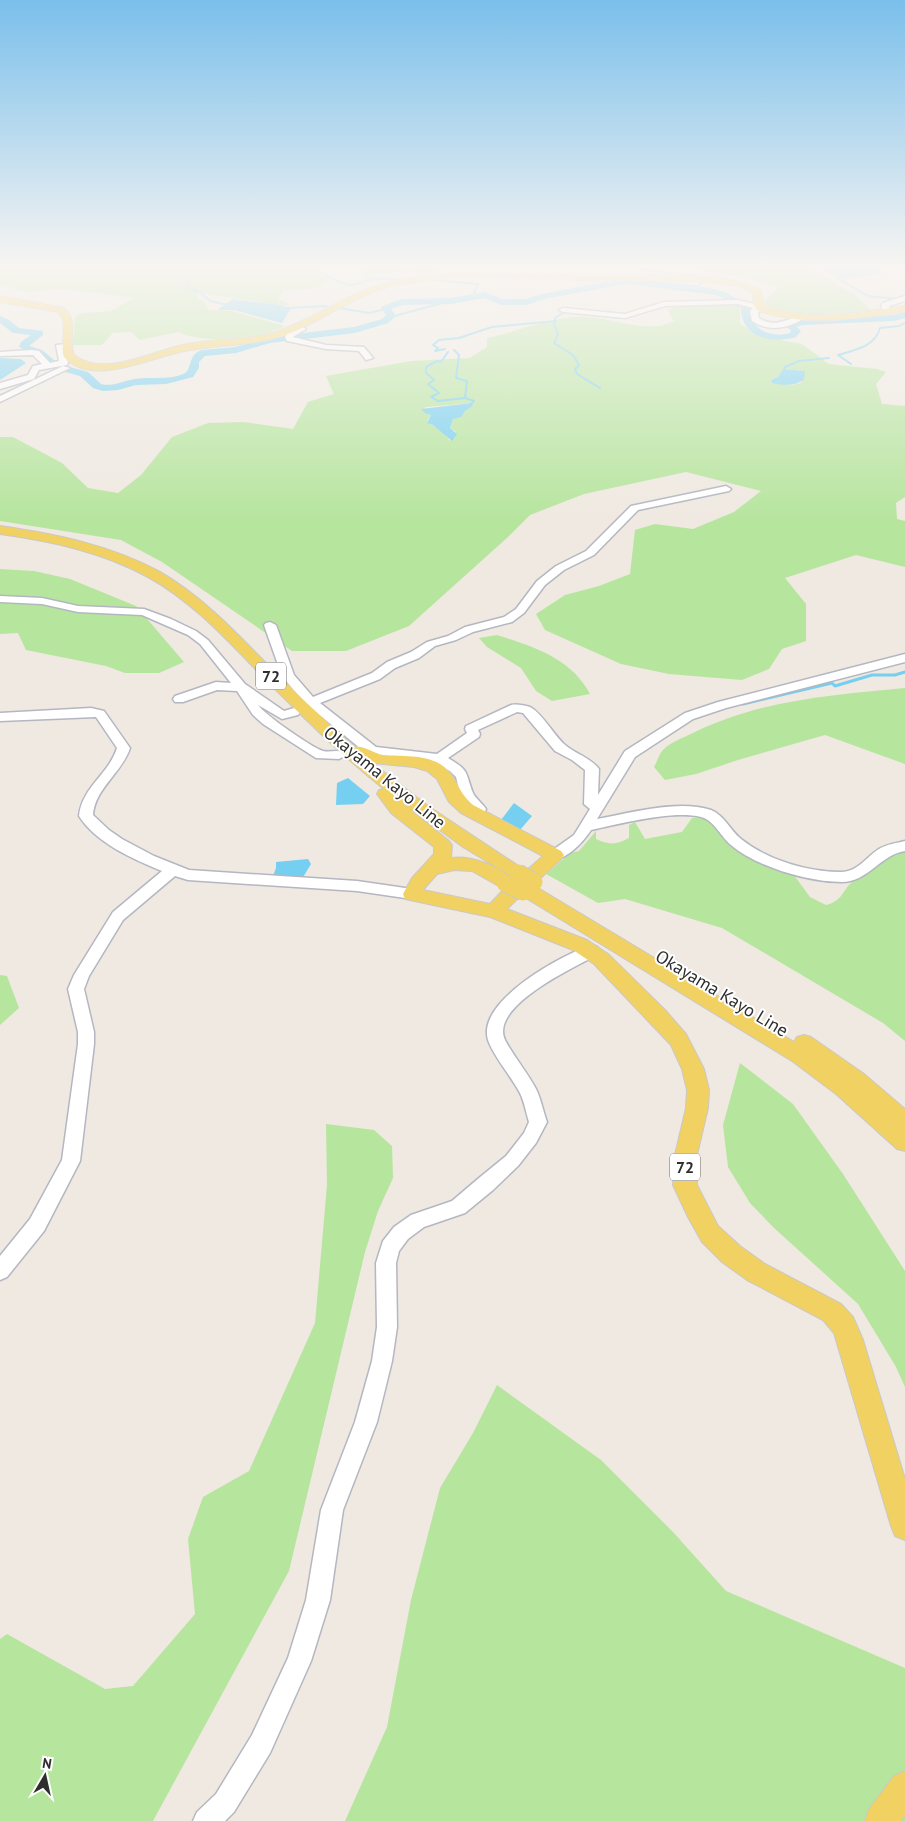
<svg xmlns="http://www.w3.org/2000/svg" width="905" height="1821" font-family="'PT Sans',sans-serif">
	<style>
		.green { fill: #b6e59e; fill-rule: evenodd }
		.water { fill: #75cff0 }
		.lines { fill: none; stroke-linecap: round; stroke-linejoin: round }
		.stream-far1 { stroke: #75cff0; stroke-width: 2 }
		.stream { stroke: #75cff0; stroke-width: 3 }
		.river { fill: #75cff0; fill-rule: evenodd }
		.minor-casing { stroke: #b4b7c1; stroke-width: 3 }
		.major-casing { stroke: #c9c9c9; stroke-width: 2 }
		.minor { fill: #fff; fill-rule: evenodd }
		.major { fill: #f2d163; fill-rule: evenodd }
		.major-bridge-casing { stroke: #c9c9c9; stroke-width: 19; stroke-linecap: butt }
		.major-bridge { stroke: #f2d163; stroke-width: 17 }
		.labels { text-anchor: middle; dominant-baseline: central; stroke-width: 4; stroke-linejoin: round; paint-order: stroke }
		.shield { fill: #fff; stroke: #6d6d6d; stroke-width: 1 }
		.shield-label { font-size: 16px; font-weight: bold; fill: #2e2e2e }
		.street-label { font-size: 18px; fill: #2e2e2e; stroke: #fff }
	</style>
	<rect width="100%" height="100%" fill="#efe9e1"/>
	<g class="green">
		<path d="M0,266H309L323,273L328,279L319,288L284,291L278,299L290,304L286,306L199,293L197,299L205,302L209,310L232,311L285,326C261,338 203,345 179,332L140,340L131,332L113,333L102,345H73L75,317L82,313L111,311L134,298L65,289L25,292L0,285Z"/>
		<path d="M362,266H441C432,272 425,277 415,271L377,273L373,274L376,277L371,279L364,275Z"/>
		<path d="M669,266H807L858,297L870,310C845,312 784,321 765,305V301L778,288L747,277L705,271L665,269Z"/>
		<path d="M730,304L740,307V324L762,337L802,344L829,364L877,369L886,372L876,384L882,404L905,406V497L896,503L897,519L905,521V567L856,555L785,578L806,604V641L782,649L769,669L742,680L669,674L621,664L545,630L536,614L565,595L599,586L630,574L635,530L655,524L693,529L734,512L761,491L686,472L584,494L530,515L508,537L409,626L346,651H292L162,562L121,540L0,521V437H13L62,463L88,488L118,493L141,475L172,437L208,423L243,422L293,429L308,402L334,394L326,376L411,361L470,358L487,347V338C518,332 555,315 586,317C614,318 647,335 674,321L667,309L688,305ZM783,369L804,371L801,383L792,385L772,383L771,380L778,377ZM472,403L473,406L453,419L450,428L456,432L450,441L445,434L427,421L431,415L422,410L426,407Z"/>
		<polygon points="0,569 34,571 70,579 136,606 184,662 159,673 125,673 106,666 26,650 18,633 0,634"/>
		<path d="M497,635C534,647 571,658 590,694L552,701L536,691L521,668L487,647L479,638Z"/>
		<path d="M905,688V764L825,735L738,760L696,774L665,780L654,767C657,762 659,754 663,750C670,742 683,738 693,733C760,700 832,695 905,688Z"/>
		<path d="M704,817L732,845L791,871L810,897L826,905C843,901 842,890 854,880C869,868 887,858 905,851V1041L883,1023L722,928L625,899L598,903L546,874L570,853L579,851L596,831V839C609,845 617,845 629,838V825L635,822L645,839L682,832L692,818Z"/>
		<polygon points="0,975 7,976 19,1008 0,1025"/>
		<polygon points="740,1063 793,1104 843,1174 905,1271 905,1387 896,1367 858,1304 773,1227 750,1203 728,1167 723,1125"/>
		<polygon points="326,1124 374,1130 392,1146 393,1178 378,1211 365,1252 289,1571 153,1821 0,1821 0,1639 7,1634 105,1689 133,1686 195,1614 188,1539 203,1497 249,1471 315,1323 327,1185"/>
		<polygon points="497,1385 601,1460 673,1532 726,1591 905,1668 905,1821 345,1821 387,1727 411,1600 440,1488 473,1433"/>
	</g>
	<g class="water">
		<polygon points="821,266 878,266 884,273 838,280 834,275 823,271"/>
		<path d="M233,299C252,303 272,302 291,308L282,323L234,310H217Z"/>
		<polygon points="0,358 21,359 26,363 0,380"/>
		<path d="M783,369L805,371L804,379C796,387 782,385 772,383L771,380L778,377Z"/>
		<polygon points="472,403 473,406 465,411 461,417 453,419 450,428 457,434 452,441 433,425 427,423 431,415 425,413 421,409"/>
		<polygon points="348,778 370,796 363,804 336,805 337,783"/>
		<polygon points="514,803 532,816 520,830 501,820"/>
		<polygon points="308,859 311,864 302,879 273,876 276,868 276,862"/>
	</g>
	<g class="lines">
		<g class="stream-far1">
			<path d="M311,266C324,272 335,283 349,285C356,286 361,282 368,280C378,278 395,280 407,279"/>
			<polyline points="689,266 712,270 713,278"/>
			<polyline points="640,269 669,273 672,277"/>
			<polyline points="428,277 445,266"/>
			<polyline points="839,279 868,296 899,299"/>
			<polyline points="434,280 478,284 474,293 479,295"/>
			<polyline points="187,286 201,293 210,301 228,305"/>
			<polyline points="697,289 699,285 706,281"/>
			<polyline points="288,308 326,306 328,308"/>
			<polyline points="339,308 369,313 386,309"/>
			<polyline points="566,311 555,318 554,325 558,334 554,343 573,355 579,365 575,369 577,374 600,388"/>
			<polyline points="587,314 619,318 637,313"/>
			<polyline points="391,317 446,302"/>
			<polyline points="445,349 435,351 438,348 433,345 439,340 459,338 492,327 556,321"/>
			<polyline points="454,350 459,355 456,378 467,381 465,398 474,401 470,405"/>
			<polyline points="448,352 441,362 437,361 426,367 426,373 434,380 428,384 439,393 431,397 438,401 465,398"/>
			<path d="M851,364L838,355C854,350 875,347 880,328L899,326L905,323"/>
			<polyline points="784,370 785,367 799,361 829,358"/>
			<polyline points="0,388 24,382"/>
		</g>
		<polyline class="stream" points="743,704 832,683 835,686 872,675 895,675 905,672"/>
		<path class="river" d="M626,278C655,282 690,283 718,290C730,293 738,301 749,305C751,310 750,316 753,321C760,334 777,337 790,333L791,331L786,326L801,319L894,315L905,312V318L894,321L802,325L797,327L801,331L796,337C773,344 741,338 741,308C732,305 725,298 715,295L626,284L544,299L527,305H501L484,298L451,304L403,305L391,309L396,316L388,323L355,333L270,343L236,353L205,356L199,362V368L193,377L166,384L136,385L118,390L103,391L93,388L80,376L51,368L34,354L19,347L21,342L31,335L13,333L0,323V316L9,320L19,328L43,331V335L29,346L42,350L59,364L88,372L101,384C112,387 123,381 135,379C150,376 170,381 185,373C192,369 188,354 202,350L235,347L269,337L354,327L382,319L386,315L381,308L383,306L402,299L451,298L485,292L502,299H526L542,294Z"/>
		<g class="minor-casing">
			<g id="minor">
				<polygon points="905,296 905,301 889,306 890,313 884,313 881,306 883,303"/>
				<path d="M738,300L763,306V310L758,312L759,318C774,328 784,320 800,316L804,318C788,329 768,332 752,321L750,311L753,308L738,304L665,306L625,318L563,312L559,310L563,308L625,314L664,302Z"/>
				<polygon points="294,325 300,325 306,329 293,337 326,345 364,347 373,358 366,360 359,351 326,349 287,341 285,337 288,332 295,329 293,327"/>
				<polygon points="67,344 71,346 64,349 68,363 67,365 39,370 34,379 0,389 0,383 28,375 33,366 42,364 33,355 0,356 0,352 32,350 39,351 50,363 59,361 56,345"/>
				<polygon points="63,366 70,368 0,402 0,396"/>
				<path d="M726,486L731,489L729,491L638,510L594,555L564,570L545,585L524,613L512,622L473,632L456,640L435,646L419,658L395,668L380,679L320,703L376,747L437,754L467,733L465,729L466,726L511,705C516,704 524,705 530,707C541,712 554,735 564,744C575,754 590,757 599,769L598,795L625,751L685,713L718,702L905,654V662L726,708L693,719L635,757L597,819C630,813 679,799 711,810C724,815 730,830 741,839C767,860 808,872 841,872C858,872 866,857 879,849C887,844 897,843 905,841V851C880,855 868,882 842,882C808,882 757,867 731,845C721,837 714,820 701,817C672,810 620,824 591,830C584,841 565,863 550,858L548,855L550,852L574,835L590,809L584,804L585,770L572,760L555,751L523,713L517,712L478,730L480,734L479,737L448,758C470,771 465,772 473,793C476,799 482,803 486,809L482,817H472L470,814L472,810L461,797L456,777L450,771L429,760L391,758L366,753L310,707L301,710L295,706L303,701L282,676L264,625L266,623L270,622L276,625L294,675L313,697L372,673L387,662L411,652L427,642L448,636L465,627L504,617L516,609L537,581L556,566L586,551L631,506Z"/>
				<path d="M0,596L42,598L78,606L144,609L171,619L196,631L208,640L245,684L284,711L294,708L300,712L298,715L282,719L258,705C265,715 311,747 323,751C331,753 340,748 346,755L339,759L316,758L263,724L253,715L237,691L217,690L183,702H175L173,699L175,696L216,682L231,683L200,644L188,635L142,615L78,612L42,604L0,602Z"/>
				<path d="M91,708L104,711L130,748C122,773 95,788 93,815L109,830L122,839L154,856L189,870L357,881L412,889L417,890L419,894L417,898L412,899L357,891L188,880L175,876L123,920L89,976L84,989L94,1032V1044L80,1161L44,1231L7,1277L0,1280V1256L30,1219L62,1160L78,1044V1032L68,989L74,975L113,912L162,871C133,859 96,843 79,816C82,787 109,774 117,748L96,717L0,721V713Z"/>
				<path d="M592,945L597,947L600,951L597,955C575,967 489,1006 505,1040C514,1057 527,1072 536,1089C541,1099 543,1111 547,1122L536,1143L518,1166L493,1190L465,1213L424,1227L408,1239L399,1251L396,1263L397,1327L392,1361L377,1422L343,1510L330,1600L311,1661L270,1753L234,1812L225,1821H193L197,1812L216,1794L252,1735L288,1658L306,1600L321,1510L355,1422L372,1361L377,1327L376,1263L383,1241L394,1227L411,1215L452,1201L479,1178L506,1156L524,1133L529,1122C526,1112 524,1101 520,1093C511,1076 494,1057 488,1040C476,1001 563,954 592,945Z"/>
			</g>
		</g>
		<g class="major-casing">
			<g id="major">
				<path d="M487,273C527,273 567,275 606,276C651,276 723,268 761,290L764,306C809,323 858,312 905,306V312C855,318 805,328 757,310L753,304V293L743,287L710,282C664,280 619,281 574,280C513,279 449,272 389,287C354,296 324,320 290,333C258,346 223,344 190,350C155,355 93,389 64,357C59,343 70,323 58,312L0,302V296L64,308C80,322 67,338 74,355C86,363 95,365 110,364C136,362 161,349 187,344C218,338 251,341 281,330C317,317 348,293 385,283C418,274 453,273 487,273Z"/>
				<path d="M0,526C55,534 111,545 160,572C198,594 230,626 261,658C291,688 322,718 354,747C364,745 373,753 383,755C406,757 436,753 451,774C459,786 462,796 473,805L561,851L564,855L561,859L533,885L794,1042L797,1037L804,1035L811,1037L864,1074L905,1109V1151L897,1149L836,1094L792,1061L521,895L507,909L587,940L608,954L665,1010L686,1034L704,1069L709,1090L708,1108L696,1159L697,1185L718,1226L740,1246L765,1264L841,1304L853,1317L863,1340L905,1479V1540L895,1536L891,1526L834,1333L823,1320L747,1280L722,1262L702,1242L688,1217L673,1185L674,1159L686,1108L687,1090L682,1069L671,1045L594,964L573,950L490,917L405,899L403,894L412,878L434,854V847L391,813L377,794L379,790L384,789C340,754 301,715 262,676C227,640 192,601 148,577C102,552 51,541 0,534ZM372,763L414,767L427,771L437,779L449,802L461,813L543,856L526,871L428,806ZM401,802L463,847L516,879L513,881C501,866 470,855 451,858L452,845L449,841ZM454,870L472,871L504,889L490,904L423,890L437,874Z"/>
				<polygon points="905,1771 905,1815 901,1821 865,1821 869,1809 894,1776"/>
			</g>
		</g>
		<use href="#minor" class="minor"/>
		<use href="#major" class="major"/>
		<g class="major-bridge-casing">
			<g id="major-bridge">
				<polyline points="518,873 534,882"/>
				<polyline points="505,883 523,892"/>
			</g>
		</g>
		<use href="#major-bridge" class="major-bridge"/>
	</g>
	<linearGradient id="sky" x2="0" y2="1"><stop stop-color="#7abfeb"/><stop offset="0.51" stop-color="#f8f5f2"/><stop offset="1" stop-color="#f8f5f2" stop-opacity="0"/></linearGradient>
	<rect width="905" height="521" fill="url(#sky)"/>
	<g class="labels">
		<g class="shield">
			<rect x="256" y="662.5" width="30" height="27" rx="4"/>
			<rect x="670" y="1153.5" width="30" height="27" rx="4"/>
		</g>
		<g class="shield-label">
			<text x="271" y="676">72</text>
			<text x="685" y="1167">72</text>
		</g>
		<g class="street-label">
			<text transform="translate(385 777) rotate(39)">Okayama Kayo Line</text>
			<text transform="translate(722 993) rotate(31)">Okayama Kayo Line</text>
		</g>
	</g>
	<g transform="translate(45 1776) rotate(9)" stroke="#ffffff" stroke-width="4" paint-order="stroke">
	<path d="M0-4L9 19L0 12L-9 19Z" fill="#2e2e2e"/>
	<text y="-8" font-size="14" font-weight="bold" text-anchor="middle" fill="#2e2e2e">N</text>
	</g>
</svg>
